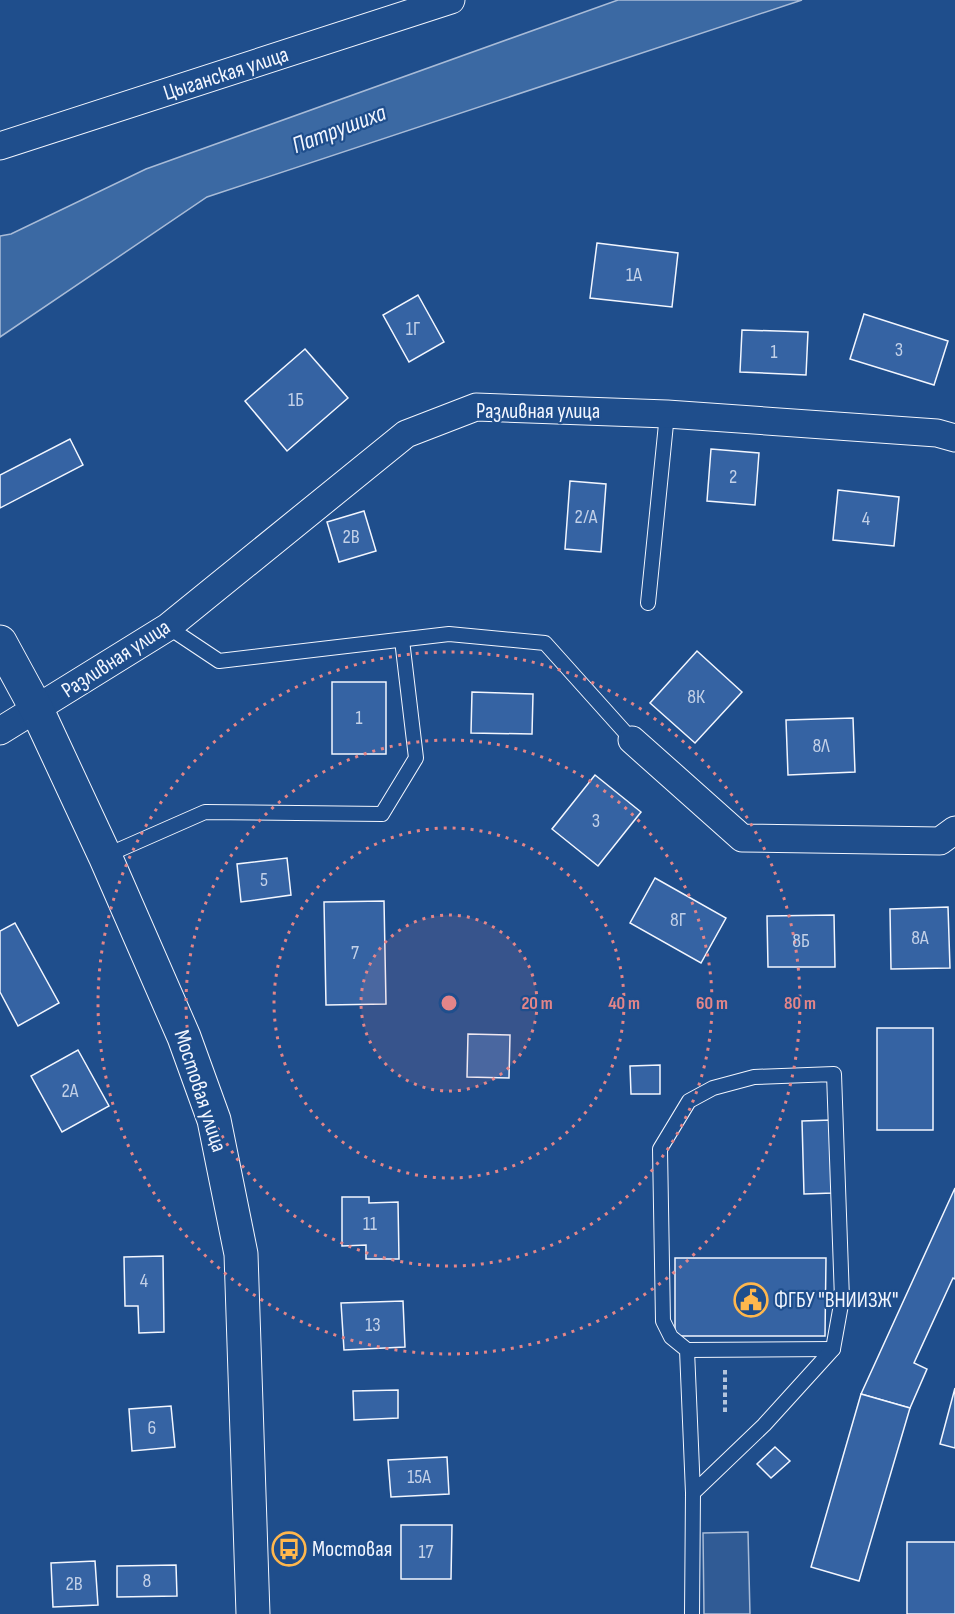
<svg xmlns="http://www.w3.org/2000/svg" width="955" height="1614" font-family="'Sofia Sans Condensed',sans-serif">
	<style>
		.parking { fill: #305b95; stroke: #a8bbd7; stroke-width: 1.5 }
		.water { fill: #3b69a3; stroke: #a8bbd7; stroke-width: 1.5 }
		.building { fill: #3563a3; stroke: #f2f6ff; stroke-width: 1.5 }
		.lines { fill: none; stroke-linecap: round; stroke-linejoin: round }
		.lane-casing { stroke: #f2f6ff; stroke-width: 16 }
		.street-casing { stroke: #f2f6ff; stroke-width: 29 }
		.secondary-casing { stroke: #f2f6ff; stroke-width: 35 }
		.path { stroke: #b3c4dc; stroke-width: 4; stroke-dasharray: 4.5 3; stroke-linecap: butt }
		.lane { stroke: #1f4e8c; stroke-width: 14 }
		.street { stroke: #1f4e8c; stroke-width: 27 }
		.secondary { stroke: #1f4e8c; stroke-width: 33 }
		.ring { fill: none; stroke: #e38589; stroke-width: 3; stroke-dasharray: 3 6 }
		.labels { text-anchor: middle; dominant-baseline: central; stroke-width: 4.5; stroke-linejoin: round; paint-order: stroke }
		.number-label { font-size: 20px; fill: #c3d1e8 }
		.street-label { font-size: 22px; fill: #f2f6ff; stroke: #1f4e8c }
		.poi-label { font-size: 22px; fill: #f2f6ff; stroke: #1f4e8c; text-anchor: start }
		.water-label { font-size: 24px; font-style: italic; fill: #f2f6ff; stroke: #1f4e8c }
		.centre { fill: #e38589; stroke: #1f4e8c; stroke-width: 3 }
		.ring-label { font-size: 18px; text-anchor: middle; font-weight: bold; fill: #e38589; stroke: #1f4e8c; stroke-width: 4.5; stroke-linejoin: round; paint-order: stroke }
	</style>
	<rect width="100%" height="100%" fill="#1f4e8c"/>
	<polygon class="parking" points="748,1532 750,1614 704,1614 703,1533"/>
	<polygon class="water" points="618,0 802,0 207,197 0,337 0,236 11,234 146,169"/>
	<g class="building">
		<polygon points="597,243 678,253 672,307 590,298"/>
		<polygon points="418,295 444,342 409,362 383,315"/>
		<polygon points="864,314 948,341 934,385 850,359"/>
		<polygon points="742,330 808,332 806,375 740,372"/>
		<polygon points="305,349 348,398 287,451 245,401"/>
		<polygon points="70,439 83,465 0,508 0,475"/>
		<polygon points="711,449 759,453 755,505 707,501"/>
		<polygon points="570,481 606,484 601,552 565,549"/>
		<polygon points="838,490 899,497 894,546 833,540"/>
		<polygon points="364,511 376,551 339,562 327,522"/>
		<polygon points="697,651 742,692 695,743 650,703"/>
		<rect x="332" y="682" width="54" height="72"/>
		<polygon points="472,692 533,694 532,734 471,733"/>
		<polygon points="853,718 855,772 788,775 786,720"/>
		<polygon points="595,775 641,812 598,866 552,829"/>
		<polygon points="287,858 291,895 241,902 237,864"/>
		<polygon points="655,878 726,918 701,963 630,923"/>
		<polygon points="384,901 386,1004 326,1005 324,902"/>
		<polygon points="948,907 950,968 891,969 890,909"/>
		<polygon points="834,915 835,967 768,967 767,916"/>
		<polygon points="15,923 59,1003 18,1026 0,992 0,931"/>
		<rect x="877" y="1028" width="56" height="102"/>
		<polygon points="468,1034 510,1035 509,1078 467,1077"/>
		<polygon points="78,1050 109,1106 62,1132 31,1076"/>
		<polygon points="660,1065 660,1094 631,1094 630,1066"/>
		<polygon points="831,1120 833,1193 804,1194 802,1121"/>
		<polygon points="955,1188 955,1279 953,1278 914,1363 927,1369 910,1408 861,1394"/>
		<polygon points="342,1197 369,1197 369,1203 398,1202 399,1259 366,1259 366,1245 342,1246"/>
		<polygon points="163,1256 164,1332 139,1333 138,1306 125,1306 124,1257"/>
		<polygon points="675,1258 826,1258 825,1336 675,1336"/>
		<polygon points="403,1301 405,1347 344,1350 341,1303"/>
		<polygon points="955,1388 955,1448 940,1444"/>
		<polygon points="398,1390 398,1418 354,1420 353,1391"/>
		<polygon points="861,1394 910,1408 859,1581 811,1567"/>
		<polygon points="171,1406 175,1447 132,1451 129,1409"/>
		<polygon points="775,1447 790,1461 771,1478 757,1464"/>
		<polygon points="447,1457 449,1494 391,1497 388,1460"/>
		<polygon points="401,1525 452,1525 451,1579 401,1579"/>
		<rect x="907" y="1542" width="48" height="72"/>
		<polygon points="95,1561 98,1605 53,1607 51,1563"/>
		<polygon points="176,1565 177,1596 117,1597 117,1566"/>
	</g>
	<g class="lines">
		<g class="lane-casing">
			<g id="lane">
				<polyline points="648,603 667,414"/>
				<polyline points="168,627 219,661 449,634 545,643 632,740"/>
				<polyline points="105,856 205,812 382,814 416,758 402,640"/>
				<polyline points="687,1350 833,1349"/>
				<polyline points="692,1614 693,1493 687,1350 671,1337 663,1321 660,1149 689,1101 713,1088 754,1077 834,1074 842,1299 833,1349 764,1425 693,1493"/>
			</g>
		</g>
		<g class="street-casing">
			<g id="street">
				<polyline points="0,146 451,0"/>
				<polyline points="0,731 168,627 406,434 476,407 667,414 937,433 955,438"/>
				<polyline points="632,740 742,838 940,841 955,830"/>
			</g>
		</g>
		<g class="secondary-casing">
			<polyline id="secondary" points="0,642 37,710 105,856 184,1037 214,1120 241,1254 253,1614"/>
		</g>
		<polyline class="path" points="725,1370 725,1413"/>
		<use href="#lane" class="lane"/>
		<use href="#street" class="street"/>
		<use href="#secondary" class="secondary"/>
	</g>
	<circle cx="449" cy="1003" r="88" fill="#e38589" fill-opacity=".12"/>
	<g class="ring">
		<circle cx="449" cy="1003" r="88"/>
		<circle cx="449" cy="1003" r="175"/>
		<circle cx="449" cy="1003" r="263"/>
		<circle cx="449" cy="1003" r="351"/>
	</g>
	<defs>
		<g id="civic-ring" transform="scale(1.725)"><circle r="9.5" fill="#1f4e8c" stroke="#ffb74d" stroke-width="1.5"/><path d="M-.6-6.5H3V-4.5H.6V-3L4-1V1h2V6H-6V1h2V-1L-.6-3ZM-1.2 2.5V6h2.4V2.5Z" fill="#ffb74d"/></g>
		<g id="bus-ring" transform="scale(1.725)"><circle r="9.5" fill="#1f4e8c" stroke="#ffb74d" stroke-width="1.5"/><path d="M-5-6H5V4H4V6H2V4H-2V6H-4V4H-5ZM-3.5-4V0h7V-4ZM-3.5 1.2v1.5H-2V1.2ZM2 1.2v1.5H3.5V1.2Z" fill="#ffb74d"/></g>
	</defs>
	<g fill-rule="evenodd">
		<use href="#civic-ring" x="751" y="1300"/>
		<use href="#bus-ring" x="289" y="1549"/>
	</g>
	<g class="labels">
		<g class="number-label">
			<text x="634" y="275">1А</text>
			<text x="413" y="329">1Г</text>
			<text x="899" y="350">3</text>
			<text x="774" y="352">1</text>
			<text x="296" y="400">1Б</text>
			<text x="733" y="477">2</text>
			<text x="586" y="517">2/А</text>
			<text x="866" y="519">4</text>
			<text x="351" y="537">2В</text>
			<text x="696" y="697">8К</text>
			<text x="359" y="718">1</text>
			<text x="821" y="746">8Л</text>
			<text x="596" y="821">3</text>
			<text x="264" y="880">5</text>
			<text x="678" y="920">8Г</text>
			<text x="920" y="938">8А</text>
			<text x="801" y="941">8Б</text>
			<text x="355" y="953">7</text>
			<text x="70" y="1091">2А</text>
			<text x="370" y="1224">11</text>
			<text x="144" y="1281">4</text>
			<text x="373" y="1325">13</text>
			<text x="152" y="1428">6</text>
			<text x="419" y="1477">15А</text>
			<text x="426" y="1552">17</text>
			<text x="147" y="1581">8</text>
			<text x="74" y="1584">2В</text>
		</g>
		<g class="street-label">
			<text transform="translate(226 74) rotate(-18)">Цыганская улица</text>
			<text x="538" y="411">Разливная улица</text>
			<text transform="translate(116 659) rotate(-33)">Разливная улица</text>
			<text transform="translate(200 1091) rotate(72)">Мостовая улица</text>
		</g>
		<g class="poi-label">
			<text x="774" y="1300">ФГБУ "ВНИИЗЖ"</text>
			<text x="312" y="1549">Мостовая</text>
		</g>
		<g class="water-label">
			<text transform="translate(339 129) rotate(-21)">Патрушиха</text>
		</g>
	</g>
	<circle cx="449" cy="1003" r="9" class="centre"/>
	<g class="ring-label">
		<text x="537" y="1009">20 m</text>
		<text x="624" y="1009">40 m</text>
		<text x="712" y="1009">60 m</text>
		<text x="800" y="1009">80 m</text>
	</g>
</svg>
